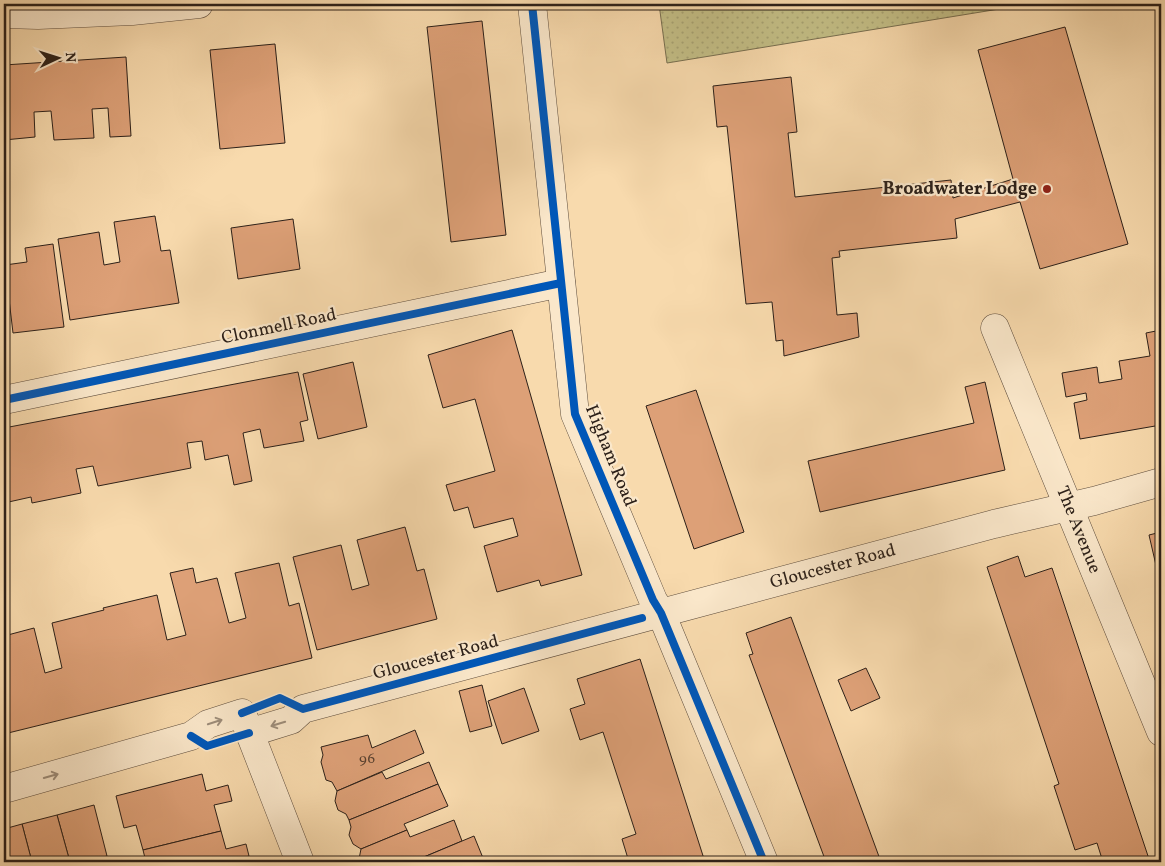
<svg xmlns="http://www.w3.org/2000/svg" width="1165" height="866" font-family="Vollkorn,serif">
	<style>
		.garden { fill: url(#garden-dots); stroke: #786f50 }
		.building { fill: #dda077; stroke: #2c2019 }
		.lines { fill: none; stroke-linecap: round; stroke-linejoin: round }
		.minor-casing { stroke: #5f4e3e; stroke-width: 29 }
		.minor { stroke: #fae7ca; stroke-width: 28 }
		.cycleway-casing { stroke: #fae7ca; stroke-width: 11 }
		.cycleway { stroke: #0057b8; stroke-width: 8 }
		.oneway { stroke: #9d8d7a }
		.poi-dot { fill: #8f2418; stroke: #fae7ca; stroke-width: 2 }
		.labels { text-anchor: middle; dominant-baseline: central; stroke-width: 4.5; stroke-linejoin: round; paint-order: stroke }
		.number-label { font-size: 15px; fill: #584030 }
		.poi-label { font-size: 18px; font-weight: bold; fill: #2c2019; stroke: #fae7ca; text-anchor: end }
		.street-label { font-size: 18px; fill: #2c2019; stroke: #fae7ca }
	</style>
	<defs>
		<pattern id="garden-dots" width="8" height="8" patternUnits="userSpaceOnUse" patternTransform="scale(1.25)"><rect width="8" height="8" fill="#c3be86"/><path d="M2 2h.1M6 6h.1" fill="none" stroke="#a8a373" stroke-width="1.8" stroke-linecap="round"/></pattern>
	</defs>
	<rect width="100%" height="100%" fill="#f8daad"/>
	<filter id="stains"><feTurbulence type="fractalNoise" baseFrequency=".004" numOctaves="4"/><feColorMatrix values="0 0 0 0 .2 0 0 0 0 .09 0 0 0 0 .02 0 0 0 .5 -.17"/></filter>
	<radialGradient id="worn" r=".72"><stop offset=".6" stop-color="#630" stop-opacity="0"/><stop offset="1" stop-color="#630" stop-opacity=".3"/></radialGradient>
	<polygon class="garden" points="659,4 1030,4 667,63"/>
	<g class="building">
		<polygon points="482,21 506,235 451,242 427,27"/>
		<polygon points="1065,27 1128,244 1040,269 1020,202 955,219 957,238 839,251 840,257 832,258 837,315 857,313 859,337 784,356 783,340 776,341 772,302 746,304 727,126 717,127 713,86 791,77 797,132 788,133 795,197 951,180 953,198 1013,179 978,50"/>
		<polygon points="275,44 285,143 220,149 210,50"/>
		<polygon points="126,57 131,136 110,137 108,108 92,109 94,138 54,140 51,111 34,112 35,137 4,140 4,65"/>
		<polygon points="155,216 161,251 170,250 179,303 70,320 58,239 99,232 104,265 120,262 114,222"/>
		<polygon points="293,219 300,269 238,279 231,228"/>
		<polygon points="53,244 64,327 13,333 5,265 27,262 25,248"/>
		<polygon points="512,330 582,575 541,586 539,580 497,592 484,546 518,536 513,518 474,528 468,507 454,511 446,485 495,471 475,399 443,408 428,355"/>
		<polygon points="1161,330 1161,425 1080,439 1074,403 1087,400 1086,393 1066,397 1062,373 1097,367 1099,383 1122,379 1119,361 1150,356 1146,333"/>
		<polygon points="353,362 367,427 318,439 303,374"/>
		<polygon points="298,372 308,420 300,422 304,441 264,448 260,429 243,433 252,481 234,485 228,455 205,460 202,441 187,443 191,468 98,486 93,466 76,469 81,493 32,503 31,497 4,503 4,428"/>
		<polygon points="985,382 1005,470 820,512 808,461 974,423 965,387"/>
		<polygon points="696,390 744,532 694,549 646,406"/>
		<polygon points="405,527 417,571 424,569 437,619 317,650 293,557 341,545 352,590 369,585 357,540"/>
		<polygon points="1161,532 1161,587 1149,535"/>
		<polygon points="1018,556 1025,577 1052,568 1150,862 1103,862 1097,843 1075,850 1054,786 1059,784 987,567"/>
		<polygon points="279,563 289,606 299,603 312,658 4,734 4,636 34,628 45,673 62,668 52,623 104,610 103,608 157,595 167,640 186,635 170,573 193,568 196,583 217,578 229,623 246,618 235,573"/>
		<polygon points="791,617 881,862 826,862 749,655 753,654 746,633"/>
		<polygon points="640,659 705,862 629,862 622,839 636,834 603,732 580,740 570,709 585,704 577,679"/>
		<polygon points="866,668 880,698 851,711 838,680"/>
		<polygon points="482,685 492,726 470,732 459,691"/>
		<polygon points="524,688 539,731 502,744 488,701"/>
		<polygon points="415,730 424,753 337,791 332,782 326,780 321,762 323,755 321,747 368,735 372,748"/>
		<polygon points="429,762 438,784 349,820 346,814 338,810 335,801 337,791 382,772 386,779"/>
		<polygon points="202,774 206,791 228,785 232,801 214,805 221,831 143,850 136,825 124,828 116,796"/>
		<polygon points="438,784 448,806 404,824 407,830 361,849 353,844 349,835 351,827 349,820"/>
		<polygon points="94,805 107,856 84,862 70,862 57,815"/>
		<polygon points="57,815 70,862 32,862 22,824"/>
		<polygon points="454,820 462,841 412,862 360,862 359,859 361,849 407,830 410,837"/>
		<polygon points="22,824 32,862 4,862 4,829"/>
		<polygon points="221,831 226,849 246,844 249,856 238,859 238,862 146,862 143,850"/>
		<polygon points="474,836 483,858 473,862 412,862"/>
	</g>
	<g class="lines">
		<g class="minor-casing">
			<g id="minor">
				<polyline points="532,4 575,414 653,600 661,613 764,862"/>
				<polyline points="4,14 38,15 132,11 199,4"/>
				<polyline points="995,328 1161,732"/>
				<polyline points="4,400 561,283"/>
				<polyline points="249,733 291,720 303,709 994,524 1094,501 1161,482"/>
				<polyline points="4,789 191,736 208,724 242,713 300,862"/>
			</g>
		</g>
		<use href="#minor" class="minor"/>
		<g class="cycleway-casing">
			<g id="cycleway">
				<polyline points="532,4 575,414 653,600 661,613 764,862"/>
				<polyline points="4,400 561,283"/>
				<polyline points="242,713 280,698 303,709 642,618"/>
				<polyline points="191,736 207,746 249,733"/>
			</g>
		</g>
		<use href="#cycleway" class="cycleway"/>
	</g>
	<defs><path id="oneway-shaft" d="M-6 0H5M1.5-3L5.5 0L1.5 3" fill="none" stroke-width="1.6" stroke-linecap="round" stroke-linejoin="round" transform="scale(1.25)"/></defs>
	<g class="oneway">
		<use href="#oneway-shaft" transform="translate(215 722) rotate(-18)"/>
		<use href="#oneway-shaft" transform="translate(278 724) rotate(163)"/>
		<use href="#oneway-shaft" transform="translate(51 776) rotate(-16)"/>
	</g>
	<circle class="poi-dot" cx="1047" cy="189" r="5"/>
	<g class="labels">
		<g class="number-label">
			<text x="367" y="759">96</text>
		</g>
		<g class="poi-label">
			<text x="1037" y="189">Broadwater Lodge</text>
		</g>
		<g class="street-label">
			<text transform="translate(279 327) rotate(-12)">Clonmell Road</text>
			<text transform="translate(610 456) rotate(68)">Higham Road</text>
			<text transform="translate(1078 530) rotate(68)">The Avenue</text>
			<text transform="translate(833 567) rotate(-15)">Gloucester Road</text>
			<text transform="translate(436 658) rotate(-15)">Gloucester Road</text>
		</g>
	</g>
	<rect width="1165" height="866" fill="none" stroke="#f8daad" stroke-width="20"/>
	<rect x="5" y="5" width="1155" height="856" fill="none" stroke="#2c2019" stroke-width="2.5"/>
	<rect x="10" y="10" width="1145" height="846" fill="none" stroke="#2c2019"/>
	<g transform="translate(58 58) rotate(86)" stroke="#fae7ca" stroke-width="4" paint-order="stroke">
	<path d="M0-4L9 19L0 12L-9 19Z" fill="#2c2019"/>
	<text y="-8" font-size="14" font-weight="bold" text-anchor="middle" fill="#2c2019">N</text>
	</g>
	<rect width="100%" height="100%" filter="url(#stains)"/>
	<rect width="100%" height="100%" fill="url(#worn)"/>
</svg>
